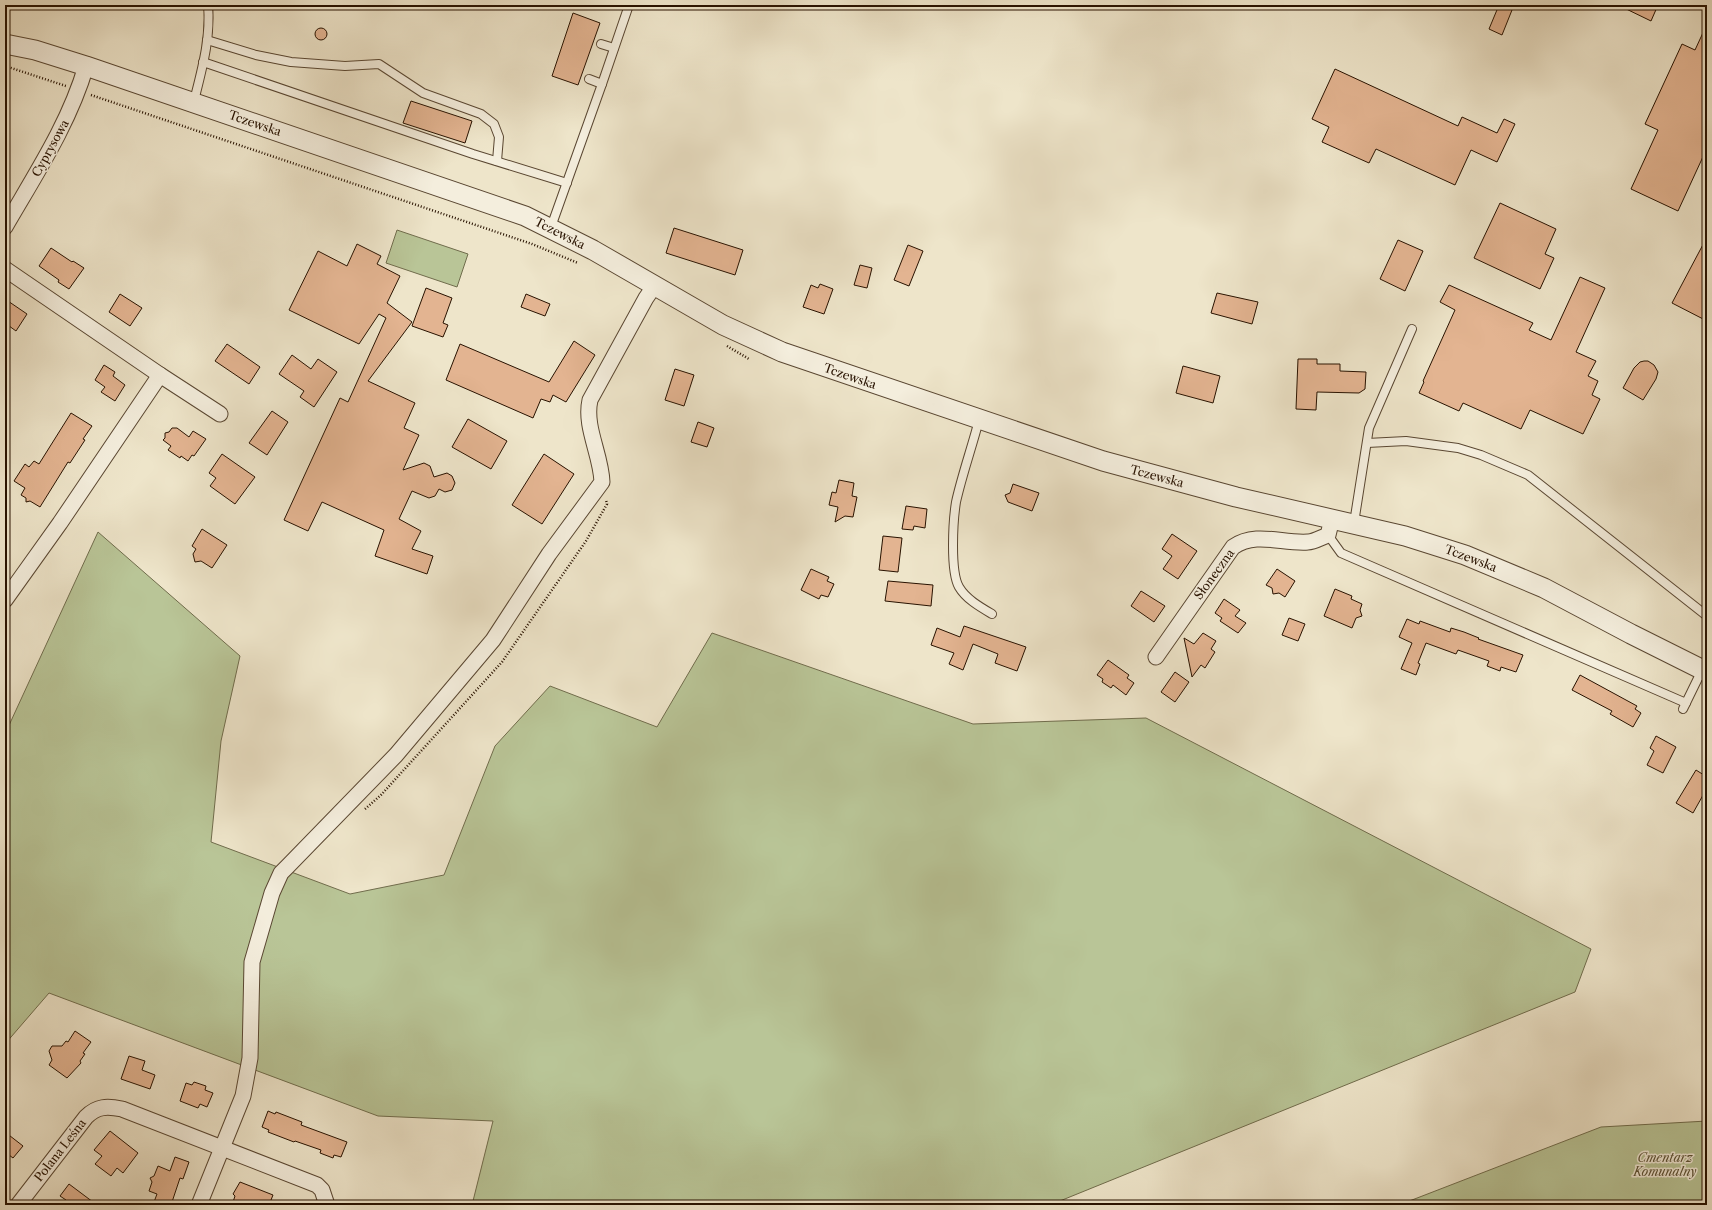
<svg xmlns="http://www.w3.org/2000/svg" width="1712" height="1210" font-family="'Libre Caslon Text',serif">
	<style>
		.green { fill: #b9c597; stroke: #706c4c }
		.building { fill: #e3b491; stroke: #281200 }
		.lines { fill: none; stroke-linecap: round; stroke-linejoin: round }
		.service-casing { stroke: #5a4732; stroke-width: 10 }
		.minor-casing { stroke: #5a4732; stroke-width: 17 }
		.tertiary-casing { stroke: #5a4732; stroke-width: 21 }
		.path { stroke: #281200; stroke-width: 2.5; stroke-dasharray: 1 2; stroke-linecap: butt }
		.service { stroke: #f4eedd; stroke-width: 8 }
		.minor { stroke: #f4eedd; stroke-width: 15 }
		.tertiary { stroke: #f4eedd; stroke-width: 19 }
		.labels { text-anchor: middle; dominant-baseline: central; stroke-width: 3; stroke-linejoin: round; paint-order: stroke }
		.street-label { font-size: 12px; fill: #281200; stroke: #f4eedd }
		.park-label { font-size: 12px; font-style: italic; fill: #5b5135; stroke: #f4eedd }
	</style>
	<rect width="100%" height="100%" fill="#eee5ca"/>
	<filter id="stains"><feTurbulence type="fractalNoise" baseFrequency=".005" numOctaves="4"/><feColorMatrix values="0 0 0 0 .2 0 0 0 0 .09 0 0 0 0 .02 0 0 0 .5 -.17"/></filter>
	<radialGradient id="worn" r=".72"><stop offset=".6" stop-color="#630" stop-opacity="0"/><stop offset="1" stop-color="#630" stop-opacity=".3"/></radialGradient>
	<g class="green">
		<polygon points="397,230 468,254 457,287 386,263"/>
		<polygon points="98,532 240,656 221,741 211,842 350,894 444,875 495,746 550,686 657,727 712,633 973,724 1146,718 1591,949 1575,992 1050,1205 472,1205 493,1121 378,1116 49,993 5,1044 5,734"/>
		<polygon points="1707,1121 1707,1205 1399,1205 1601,1127"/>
	</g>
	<g class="building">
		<polygon points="1499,5 1512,10 1502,35 1489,29"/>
		<polygon points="1618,5 1658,5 1651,21"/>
		<polygon points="573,13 600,23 578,85 552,76"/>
		<polygon points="1707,24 1707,148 1678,211 1631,189 1658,130 1645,124 1682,44 1695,50"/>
		<circle cx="321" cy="34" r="6"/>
		<polygon points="1335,69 1458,126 1462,117 1497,133 1504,119 1515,124 1497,162 1471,150 1455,185 1376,149 1369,163 1322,142 1329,127 1312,119"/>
		<polygon points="411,101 472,121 465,143 403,123"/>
		<polygon points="1500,203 1556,229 1545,254 1554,258 1540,289 1474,258"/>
		<polygon points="674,228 743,250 735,275 666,253"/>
		<polygon points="1707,237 1707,321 1672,303"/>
		<polygon points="1398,240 1423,251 1405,291 1380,279"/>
		<polygon points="357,244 381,256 377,264 400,276 387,303 412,322 368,381 415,403 404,428 419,435 403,470 424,463 430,466 434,477 447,473 452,476 455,483 452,490 445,492 439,489 435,496 429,498 412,491 399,519 421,531 412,549 433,556 427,574 375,556 384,530 322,502 308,531 284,520 340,398 348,402 386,318 379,314 359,344 289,310 318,251 347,266"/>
		<polygon points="908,245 923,251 909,286 894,280"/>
		<polygon points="51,248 72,262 73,261 84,268 69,289 58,282 59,280 39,266"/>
		<polygon points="860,265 872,268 867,288 854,285"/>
		<polygon points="1580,277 1605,288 1576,352 1596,361 1588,376 1598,381 1592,395 1600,399 1583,434 1530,410 1521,429 1463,403 1459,411 1419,393 1424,382 1423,381 1455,310 1440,302 1449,285 1533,323 1529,330 1551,340"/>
		<polygon points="820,284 833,289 824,314 803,307 811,285 818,288"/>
		<polygon points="426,288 452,298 443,323 448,325 443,337 412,326"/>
		<polygon points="1217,293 1258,302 1252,324 1211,313"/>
		<polygon points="120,294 142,308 130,326 109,312"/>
		<polygon points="526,294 550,304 545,316 521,307"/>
		<polygon points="5,299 27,314 16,331 5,323"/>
		<polygon points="574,341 595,355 566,402 553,395 550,402 541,399 533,418 446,380 460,344 549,382"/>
		<polygon points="227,344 260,367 249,384 215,361"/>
		<polygon points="292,355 311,369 318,359 337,372 314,407 300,397 304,391 279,374"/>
		<polygon points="1298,359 1317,359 1317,364 1340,364 1340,371 1366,372 1365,389 1359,393 1317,392 1316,410 1296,409"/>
		<polygon points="1644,361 1648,361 1654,365 1658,372 1656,379 1643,400 1623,388 1634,368 1640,362"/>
		<polygon points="104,365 115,372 113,376 125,385 115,401 101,392 105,387 95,380"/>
		<polygon points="1183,366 1220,376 1213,403 1176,393"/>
		<polygon points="675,369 694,375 684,406 665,400"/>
		<polygon points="272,411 288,422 267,455 249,443"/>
		<polygon points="71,413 92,426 83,439 85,440 70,463 68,462 40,507 30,501 26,502 26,498 21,495 25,488 14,481 25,464 29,467 34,461 39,464"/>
		<polygon points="468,419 507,441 491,469 452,447"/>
		<polygon points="698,422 714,428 707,447 691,442"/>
		<polygon points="172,428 177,428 189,437 193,431 206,439 194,456 192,455 188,461 181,456 180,458 168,450 171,446 163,440 165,438 165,433 169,432"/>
		<polygon points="222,454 255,477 235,504 210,486 216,478 209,473"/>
		<polygon points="544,454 574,474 542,524 512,505"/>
		<polygon points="839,480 854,483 852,496 857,497 853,517 845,516 835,522 838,507 829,505 832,492 836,493"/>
		<polygon points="1013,484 1039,493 1032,511 1008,502 1005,495 1010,493"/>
		<polygon points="906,506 927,509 925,528 914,526 913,530 902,529"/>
		<polygon points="202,529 227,545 212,568 201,561 195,562 193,554 196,549 192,546"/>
		<polygon points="1172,534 1197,551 1178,579 1163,569 1172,556 1162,549"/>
		<polygon points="883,536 902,538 898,572 879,570"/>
		<polygon points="811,569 829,577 827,581 834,584 828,597 821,595 819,599 801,590"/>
		<polygon points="1277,569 1295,581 1285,597 1279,593 1273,594 1272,588 1266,585"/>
		<polygon points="888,581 933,585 931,606 885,601"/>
		<polygon points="1335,589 1352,596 1351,599 1362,604 1360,610 1362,616 1356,618 1352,628 1324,616"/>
		<polygon points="1141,591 1165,606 1154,622 1131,606"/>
		<polygon points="1224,599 1240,610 1235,616 1246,623 1238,633 1220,621 1222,618 1215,613"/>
		<polygon points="1289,618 1305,624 1298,641 1282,635"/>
		<polygon points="1407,619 1419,624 1420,621 1450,632 1451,628 1464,632 1479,638 1478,639 1523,655 1516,672 1501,667 1500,671 1487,666 1489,661 1458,650 1456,654 1426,643 1418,663 1420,664 1416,675 1401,669 1412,643 1399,637"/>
		<polygon points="964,626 1026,647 1017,671 995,663 998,654 973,644 963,670 949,664 954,653 931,645 937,628 960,637"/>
		<polygon points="1203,633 1216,641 1211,649 1215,652 1205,668 1201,665 1192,677 1184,638 1194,644"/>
		<polygon points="1108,660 1129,675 1127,678 1134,683 1126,695 1113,685 1111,688 1102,682 1103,679 1097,675"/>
		<polygon points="1175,672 1189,682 1175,702 1161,692"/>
		<polygon points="1580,675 1637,706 1635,709 1641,713 1633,727 1610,714 1612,711 1572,690"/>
		<polygon points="1656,736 1676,747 1663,773 1647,765 1654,751 1650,748"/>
		<polygon points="1696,770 1707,777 1707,788 1693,813 1676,803"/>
		<polygon points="75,1031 91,1042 83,1053 85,1054 80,1061 81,1063 67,1078 49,1065 52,1060 49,1051 52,1046 62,1046 66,1041 68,1042"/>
		<polygon points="129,1056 145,1061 142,1070 155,1075 150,1089 121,1079"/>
		<polygon points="194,1082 206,1086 205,1090 213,1093 207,1107 200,1104 198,1108 180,1101 186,1083 192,1085"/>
		<polygon points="268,1111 275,1114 276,1112 302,1122 301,1125 347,1142 341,1157 334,1155 333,1158 320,1153 321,1150 295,1141 294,1142 268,1132 269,1130 262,1127"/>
		<polygon points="110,1131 138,1153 123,1173 117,1168 111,1176 95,1164 102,1156 94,1150"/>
		<polygon points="5,1132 23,1146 13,1158 5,1152"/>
		<polygon points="175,1157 189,1162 183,1179 180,1178 171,1205 162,1205 154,1202 157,1194 149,1191 152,1182 150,1178 154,1176 158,1166 170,1171"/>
		<polygon points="240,1182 273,1195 269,1205 239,1205 233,1202 235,1196 233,1194"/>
		<polygon points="69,1184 97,1205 62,1205 66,1200 60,1196"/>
	</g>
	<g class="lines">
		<g class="service-casing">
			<g id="service">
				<polyline points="207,40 256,55 291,62 345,66 379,64 423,93 481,114 494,124 499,137 497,161"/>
				<polyline points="601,44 614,48"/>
				<polyline points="203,62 473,154 567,183"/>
				<polyline points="589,79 602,84"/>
				<path d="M194,101C202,69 211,38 208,5"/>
				<polyline points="551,227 602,84 629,5"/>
				<path d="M979,420C972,447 962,475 956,502C953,521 950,571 959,587C966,599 980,607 992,614"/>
				<polyline points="1367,443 1406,441 1458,448 1481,455 1528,475 1707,616"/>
				<polyline points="1354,523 1369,428 1412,329"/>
				<polyline points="1328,535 1341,553 1686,703"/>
				<polyline points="1683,709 1702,670"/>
			</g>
		</g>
		<g class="minor-casing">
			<g id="minor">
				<path d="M5,227C35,175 69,124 86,66"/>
				<polyline points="5,269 160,375 220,414"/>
				<polyline points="5,600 60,523 160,375"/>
				<path d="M1156,657L1233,547C1256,531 1282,544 1308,542C1314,542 1322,537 1328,535L1332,519"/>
				<path d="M18,1205L86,1117C97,1106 107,1106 122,1109L317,1185L322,1190L327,1205"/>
				<path d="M199,1205L243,1096L250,1058L252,962L272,893L281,873L288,866L396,755L493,640L549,554L602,482C601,454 584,427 590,400L646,298L655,285"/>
			</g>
		</g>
		<g class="tertiary-casing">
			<polyline id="tertiary" points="5,44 35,50 86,66 525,216 593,250 723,325 782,352 1103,461 1236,497 1405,536 1465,555 1544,588 1631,634 1707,672"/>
		</g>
		<g class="path">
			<polyline points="5,66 66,86"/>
			<polyline points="91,95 532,244 578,263"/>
			<polyline points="727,346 749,359"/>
			<polyline points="365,809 381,795 502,662 586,541 607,504 606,500"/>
		</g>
		<use href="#service" class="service"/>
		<use href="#minor" class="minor"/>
		<use href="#tertiary" class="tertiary"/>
	</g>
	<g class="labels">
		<g class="street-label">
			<text transform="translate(255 123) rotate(19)">Tczewska</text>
			<text transform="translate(50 148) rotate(-61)">Cyprysowa</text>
			<text transform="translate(560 233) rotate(27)">Tczewska</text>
			<text transform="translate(850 376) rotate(19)">Tczewska</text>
			<text transform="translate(1157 476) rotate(15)">Tczewska</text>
			<text transform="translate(1471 558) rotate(21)">Tczewska</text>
			<text transform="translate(1214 574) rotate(-54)">Słoneczna</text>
			<text transform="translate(60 1150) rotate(-52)">Polana Leśna</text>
		</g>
		<g class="park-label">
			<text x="1665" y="1157">Cmentarz<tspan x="1665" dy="14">Komunalny</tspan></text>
		</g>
	</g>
	<rect width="1712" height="1210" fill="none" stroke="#eee5ca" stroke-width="20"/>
	<rect x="6" y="6" width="1700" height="1198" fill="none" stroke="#281200" stroke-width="2"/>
	<rect x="10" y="10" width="1692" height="1190" fill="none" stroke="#281200"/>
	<rect width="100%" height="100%" filter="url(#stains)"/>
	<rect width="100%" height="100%" fill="url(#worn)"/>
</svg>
